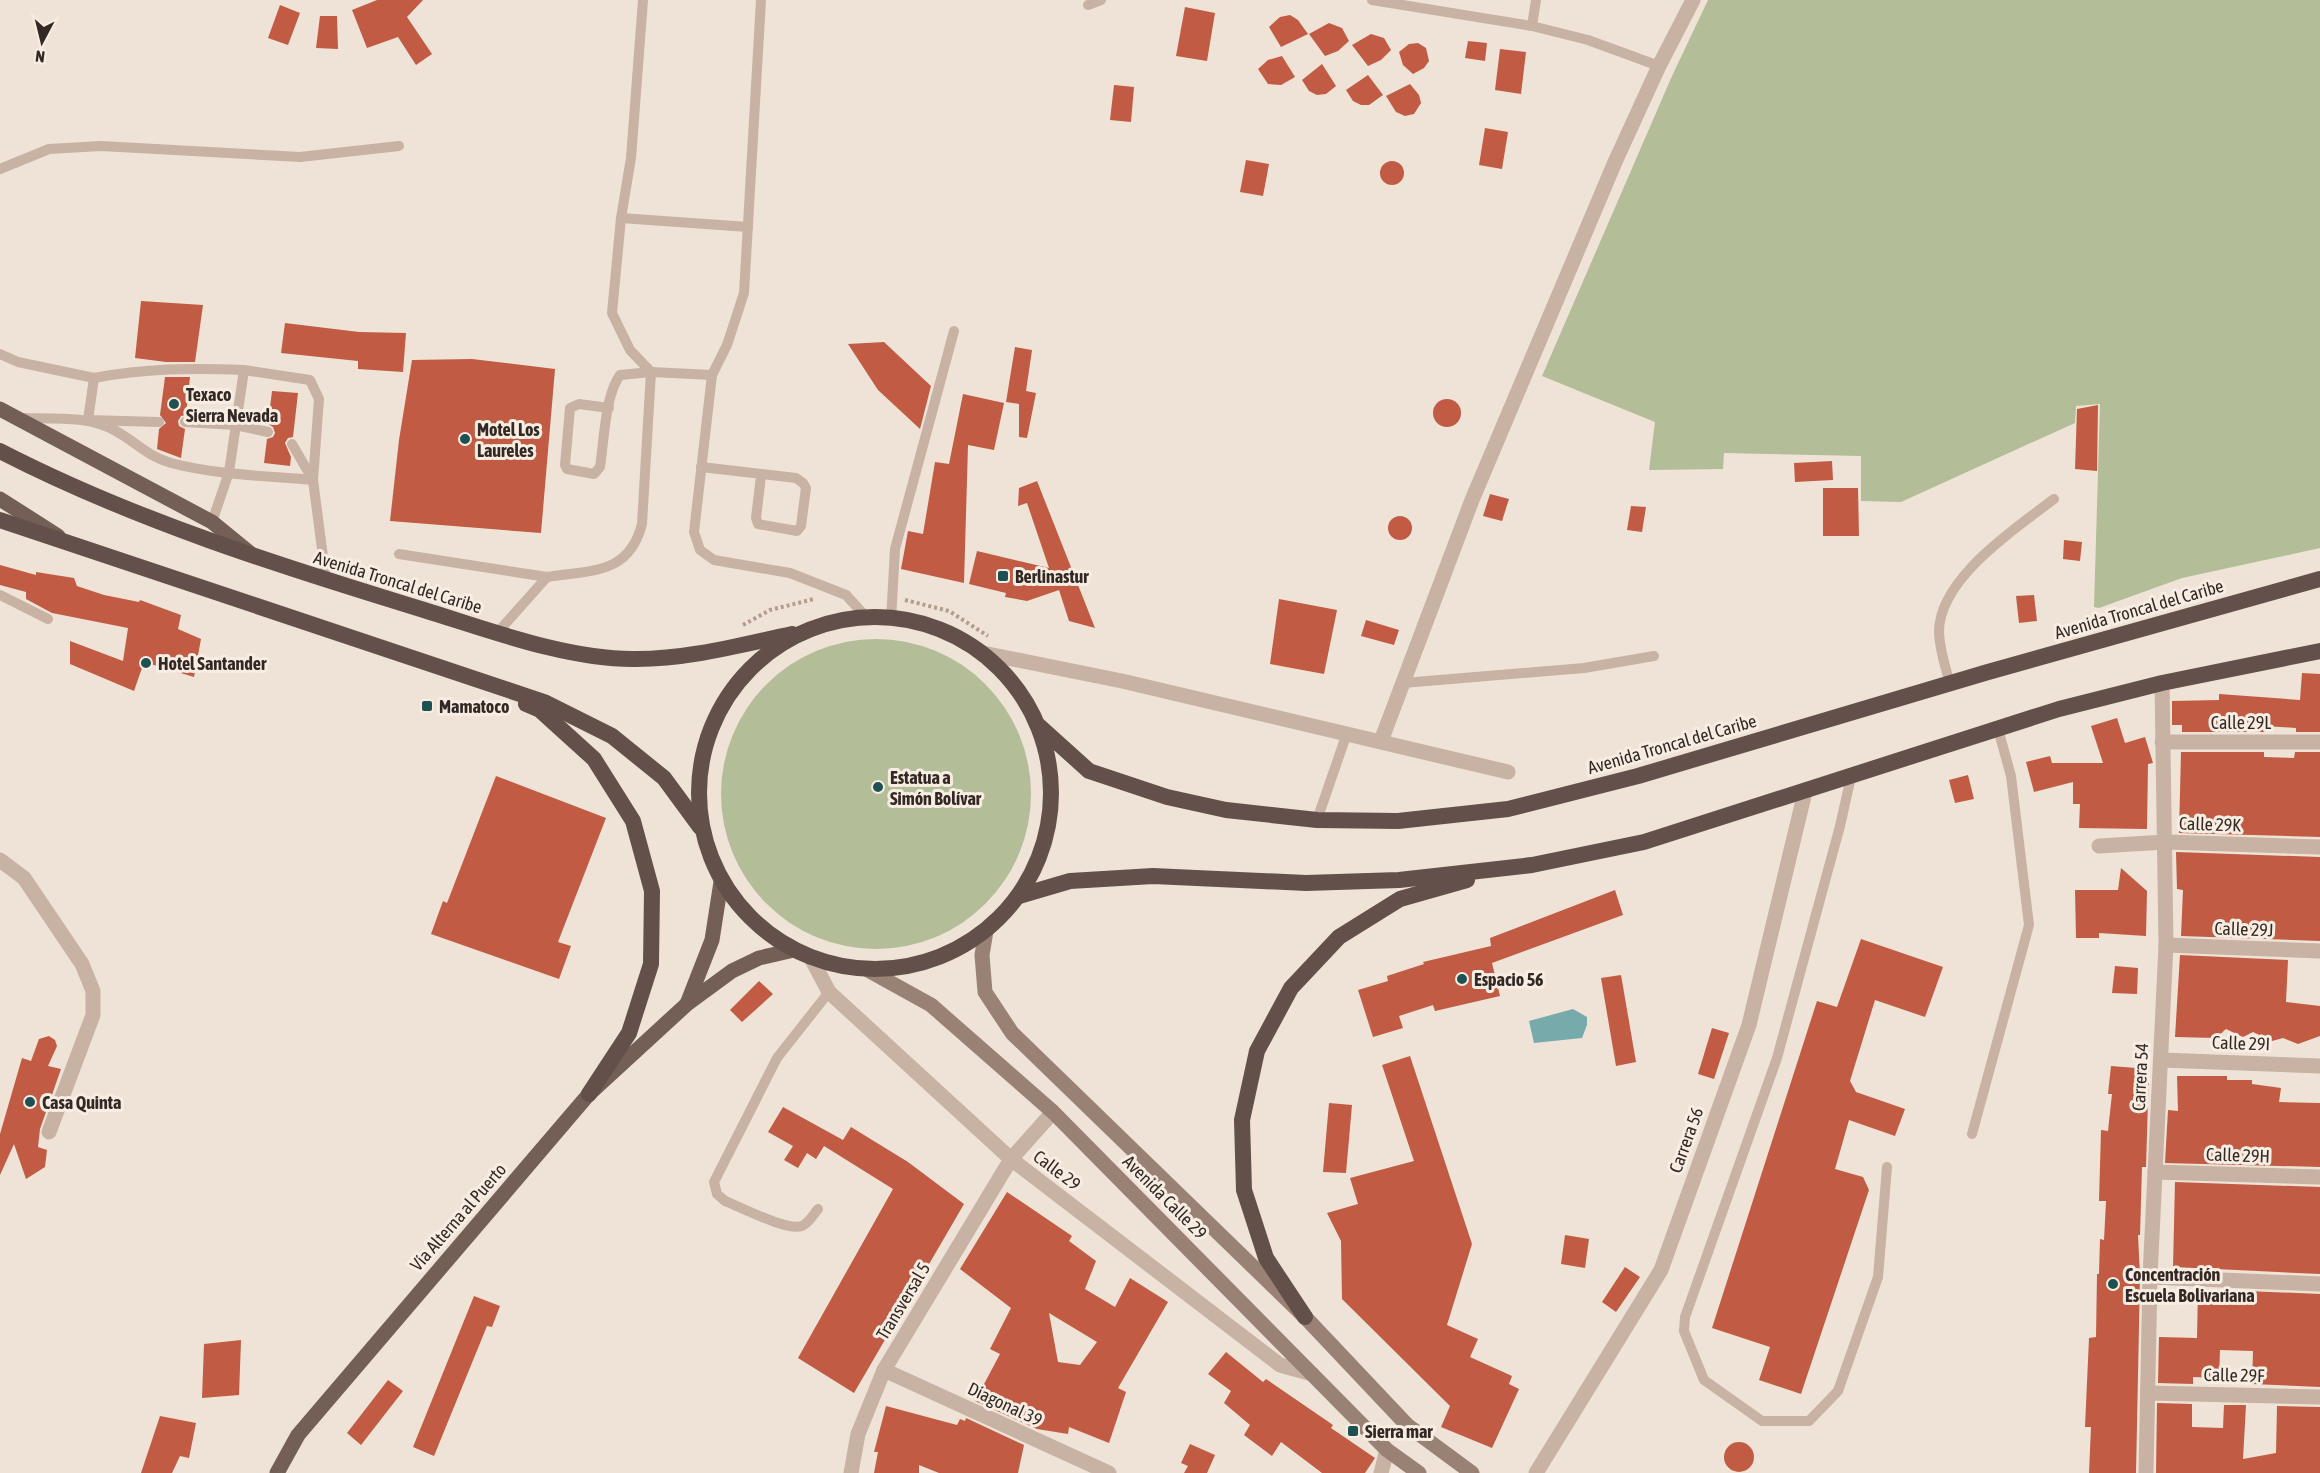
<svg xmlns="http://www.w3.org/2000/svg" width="2320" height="1473" font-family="'Asap Condensed',sans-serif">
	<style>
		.green { fill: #b3bd98 }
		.water { fill: #77abab }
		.building { fill: #c15b43; fill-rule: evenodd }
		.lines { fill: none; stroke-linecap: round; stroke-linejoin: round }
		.path { stroke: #b29c8e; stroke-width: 4; stroke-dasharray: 3 3; stroke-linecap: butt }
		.service { stroke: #c7b2a4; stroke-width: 10 }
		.minor { stroke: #c7b2a4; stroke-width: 15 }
		.secondary { stroke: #9a8176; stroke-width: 15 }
		.primary { stroke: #745f57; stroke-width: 15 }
		.trunk { stroke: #64504a; stroke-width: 16 }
		.poi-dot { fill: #1d5152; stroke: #f8ede3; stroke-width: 2 }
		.labels { text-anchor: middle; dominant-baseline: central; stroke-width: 6; stroke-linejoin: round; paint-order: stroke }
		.poi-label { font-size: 18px; font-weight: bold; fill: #322925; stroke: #f8ede3; text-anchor: start }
		.street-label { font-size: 18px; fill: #322925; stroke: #f8ede3 }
	</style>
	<rect width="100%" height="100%" fill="#efe3d7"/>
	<g class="green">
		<polygon points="1708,0 2320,0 2320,548 2182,578 2099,608 2094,607 2100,404 2076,406 2075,423 1901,502 1861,501 1861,456 1724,453 1723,469 1649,470 1655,422 1542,376 1672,76"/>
		<circle cx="876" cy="794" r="155"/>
	</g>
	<polygon class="water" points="1573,1009 1587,1017 1587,1025 1582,1038 1534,1043 1529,1021"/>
	<g class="building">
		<polygon points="377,0 423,0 407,17 432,54 416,65 398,37 367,48 352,10"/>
		<polygon points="280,5 300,13 288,45 268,38"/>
		<polygon points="1185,7 1215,13 1207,61 1176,56"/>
		<polygon points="1290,15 1298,20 1308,34 1281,47 1269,27 1280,17"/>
		<polygon points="320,16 337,16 338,49 316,48"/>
		<polygon points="1329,23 1342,28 1349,41 1338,51 1325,56 1309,34"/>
		<polygon points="1371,34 1384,38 1391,50 1381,60 1368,66 1352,45"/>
		<polygon points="1468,41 1487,43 1485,61 1465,58"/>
		<polygon points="1418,43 1426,48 1429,61 1424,68 1413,74 1403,65 1399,52 1409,44"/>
		<polygon points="1500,49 1526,52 1521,94 1495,90"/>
		<polygon points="1282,56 1295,77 1281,85 1268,84 1258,69 1268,60"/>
		<polygon points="1322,64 1336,86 1326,94 1317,95 1309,91 1302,80"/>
		<polygon points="1368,75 1383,95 1369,105 1361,105 1353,101 1346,90"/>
		<polygon points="1410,84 1419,95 1421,103 1414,114 1405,116 1396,112 1386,96"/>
		<polygon points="1114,85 1134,87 1131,122 1110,120"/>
		<polygon points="1485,128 1508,132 1502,169 1479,165"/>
		<polygon points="1246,160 1269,164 1263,196 1240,192"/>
		<circle cx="1392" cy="173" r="12"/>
		<polygon points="141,301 203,305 195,362 166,362 135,358"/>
		<polygon points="285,323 359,332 406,333 403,372 358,369 358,361 281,353"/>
		<polygon points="884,342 931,386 920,429 878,390 848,344"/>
		<polygon points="1015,347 1032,350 1026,391 1036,393 1027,438 1019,437 1019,404 1006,402"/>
		<polygon points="472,359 555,369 541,533 390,521 399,440 412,360"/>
		<polygon points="165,377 190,377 186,415 181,416 178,421 179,426 185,429 181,458 157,449 159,429 166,423 160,415"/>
		<polygon points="272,391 298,393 293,437 288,438 285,443 291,457 290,466 264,463 267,439 273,437 275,433 273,427 268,424"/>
		<polygon points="963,394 1004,403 994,450 968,445 964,583 901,569 908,531 923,534 935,462 949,464"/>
		<circle cx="1447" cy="413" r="14"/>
		<polygon points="2098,405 2097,471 2075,469 2077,409"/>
		<polygon points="1832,461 1833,480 1795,482 1794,463"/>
		<polygon points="1037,481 1095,628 1069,621 1059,590 1027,601 1005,597 1006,593 969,584 977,551 1049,568 1027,503 1018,506 1019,488"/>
		<polygon points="1823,488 1858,488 1859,536 1823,536"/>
		<polygon points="1490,494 1509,499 1502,521 1483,516"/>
		<polygon points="1631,506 1646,507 1642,532 1627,530"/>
		<circle cx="1400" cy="528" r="12"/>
		<polygon points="2064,540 2082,542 2080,561 2063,559"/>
		<polygon points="0,565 36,575 36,572 74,578 77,586 104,595 139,602 140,600 181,615 178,629 201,639 194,677 144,662 134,691 70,664 70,641 123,661 128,628 52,613 26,599 26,592 0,585"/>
		<polygon points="2034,595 2037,621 2019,623 2016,596"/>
		<polygon points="1279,599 1337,610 1324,674 1270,664"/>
		<polygon points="1366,620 1399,630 1394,645 1361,636"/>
		<polygon points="2302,673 2320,674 2320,732 2296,732 2296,728 2265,726 2265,732 2182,732 2182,725 2172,725 2172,701 2219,700 2219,694 2300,700"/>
		<polygon points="2117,718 2125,743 2145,737 2153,763 2148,764 2147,829 2079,828 2080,804 2073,804 2073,782 2034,792 2026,762 2050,756 2052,763 2103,763 2091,726"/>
		<polygon points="2181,752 2264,752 2264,757 2294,758 2295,752 2320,752 2320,837 2179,833"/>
		<polygon points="1968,775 1974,799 1955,803 1949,780"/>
		<polygon points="496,776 606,818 558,942 571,946 559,979 431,934 443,901 447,903"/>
		<polygon points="2176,852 2320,857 2320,941 2181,936 2183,890 2177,889"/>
		<polygon points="2121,868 2147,891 2146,936 2099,933 2099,938 2076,938 2075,890 2118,890"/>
		<polygon points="1615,890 1623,915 1492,963 1500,996 1435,1011 1433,1005 1399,1016 1403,1028 1373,1037 1358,990 1388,981 1387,976 1424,964 1423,962 1491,946 1490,938"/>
		<polygon points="1861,939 1943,967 1925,1017 1875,1000 1850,1081 1856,1092 1905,1109 1895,1136 1849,1120 1835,1169 1863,1177 1869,1190 1801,1394 1759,1380 1770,1347 1712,1328 1817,1001 1837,1007"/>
		<polygon points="2180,955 2288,960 2286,1002 2320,1006 2320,1036 2298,1044 2283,1038 2272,1041 2253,1032 2243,1037 2226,1029 2216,1038 2175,1037"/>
		<polygon points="2115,966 2138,968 2137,994 2112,993"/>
		<polygon points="1621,975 1636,1062 1616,1066 1601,978"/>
		<polygon points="759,981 773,994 742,1022 730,1010"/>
		<polygon points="1712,1028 1729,1033 1714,1079 1698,1074"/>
		<polygon points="49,1036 55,1040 57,1046 48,1066 61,1069 40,1129 38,1147 47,1150 45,1167 26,1179 14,1144 0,1175 0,1134 22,1058 31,1061 39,1039"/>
		<polygon points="1410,1056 1472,1244 1447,1325 1478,1339 1470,1357 1512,1376 1509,1384 1519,1389 1492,1448 1441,1427 1450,1406 1342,1299 1341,1241 1327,1213 1358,1204 1350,1178 1414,1161 1382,1065"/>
		<polygon points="2111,1066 2149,1069 2146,1167 2142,1167 2140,1235 2138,1235 2140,1276 2136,1473 2089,1473 2091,1427 2085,1427 2089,1338 2096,1337 2097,1274 2099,1274 2100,1239 2104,1240 2106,1201 2099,1201 2101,1130 2108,1131 2112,1094 2108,1094"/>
		<polygon points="2177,1076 2227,1076 2227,1080 2252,1080 2252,1084 2281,1088 2279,1102 2320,1103 2320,1167 2165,1163 2168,1110 2178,1111"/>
		<polygon points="1329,1103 1352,1105 1346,1173 1323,1172"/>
		<polygon points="783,1107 843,1140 851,1127 908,1162 964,1204 854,1393 798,1358 893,1189 824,1146 816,1159 807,1153 798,1168 784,1160 793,1146 768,1132"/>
		<polygon points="2175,1182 2320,1187 2320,1274 2173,1267"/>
		<path d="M1007,1192L1072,1236L1069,1241L1096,1261L1085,1289L1115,1307L1130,1278L1168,1302L1118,1388L1126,1392L1109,1443L1069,1427L1068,1434L1037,1429L975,1401L1000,1354L990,1349L1011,1308L960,1269ZM1049,1313L1097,1342L1080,1365L1058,1362Z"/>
		<polygon points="1565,1235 1589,1239 1585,1268 1561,1264"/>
		<polygon points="1625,1267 1640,1277 1616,1312 1602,1302"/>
		<polygon points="2198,1289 2320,1294 2320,1387 2252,1384 2253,1351 2220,1350 2219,1378 2193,1377 2193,1384 2158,1383 2159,1337 2197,1338"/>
		<polygon points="474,1296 500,1306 492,1327 487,1326 434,1456 413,1447"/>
		<polygon points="241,1340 239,1395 202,1398 204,1344"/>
		<polygon points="1226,1352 1263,1382 1266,1379 1333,1425 1331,1428 1375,1458 1365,1473 1322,1473 1281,1442 1272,1456 1244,1435 1250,1425 1224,1403 1231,1391 1208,1374"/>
		<polygon points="388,1380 403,1391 361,1445 347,1433"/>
		<polygon points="2157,1403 2192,1404 2192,1427 2223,1428 2224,1405 2246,1405 2243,1459 2276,1453 2277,1406 2320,1407 2320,1473 2156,1473"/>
		<polygon points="886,1406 957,1425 960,1419 965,1421 966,1418 1024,1445 1018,1473 939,1473 919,1465 919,1473 874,1473 878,1452 874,1452"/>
		<polygon points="160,1416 196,1423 189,1458 180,1456 172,1473 141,1473"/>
		<circle cx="1739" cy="1457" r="15"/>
		<polygon points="1190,1444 1215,1455 1207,1473 1184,1473 1188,1466 1181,1463"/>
	</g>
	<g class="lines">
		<g class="path">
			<polyline points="905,600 949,611 988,636"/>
			<polyline points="743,625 770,610 814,599"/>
		</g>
		<g class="service">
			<polyline points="761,0 744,293 727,345 712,375 694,532 700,550 714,560 790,573 846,595 868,619"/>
			<polyline points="1372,0 1532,26"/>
			<polyline points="1536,0 1532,26 1588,40 1659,66"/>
			<polyline points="1088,5 1101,0"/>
			<polyline points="0,169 49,149 101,146 300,157 399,146"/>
			<polyline points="621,218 748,227"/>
			<polyline points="0,354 18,362 94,378"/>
			<path d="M609,408L579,404L570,408L565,465L567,469L594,474L600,467C604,442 605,395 620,375L651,372L712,375"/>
			<path d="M21,418C53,419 87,415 116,431C137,443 147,456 171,463C217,475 267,476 313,480L319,399L310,380L244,370L229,472L212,522"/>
			<path d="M159,422L88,420L94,378C145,368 193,368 244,370"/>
			<polyline points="185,422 235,425 268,432"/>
			<polyline points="292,444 313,480 326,580"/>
			<polyline points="701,467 796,478 803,483 806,488 801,526 797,531 758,524 756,518 761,476"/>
			<polyline points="399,554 547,577"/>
			<polyline points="0,595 48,619"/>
			<polyline points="891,620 895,549 954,331"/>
			<path d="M497,633L547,577C591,570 629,575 642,524L651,372L630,350L612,313L621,218L631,158L643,0"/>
			<polyline points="1403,683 1584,668 1654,656"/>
			<path d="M1950,683C1945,667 1940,650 1939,633C1938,579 2016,528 2054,499"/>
			<polyline points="1851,777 1840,826 1777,1058 1685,1317 1684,1331 1704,1380 1762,1421 1809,1421 1838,1391 1878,1277 1887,1167"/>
			<polyline points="1317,820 1347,733"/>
			<polyline points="1972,1134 2029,925 2011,776 1998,729"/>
			<path d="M818,1209C813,1215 809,1223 802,1226C786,1231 741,1207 725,1201L717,1194L714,1182L777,1058L829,992"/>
		</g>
		<g class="minor">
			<polyline points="983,653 1122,681 1508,772"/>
			<polyline points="1381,741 1472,500 1615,162 1659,66 1693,0"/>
			<polyline points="2162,742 2320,742"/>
			<polyline points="2099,846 2166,842 2320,847"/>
			<polyline points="0,860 24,878 82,964 93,991 93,1015 49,1132"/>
			<polyline points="2166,945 2320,951"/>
			<polyline points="811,958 829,992 1011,1159 1280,1365 1312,1374"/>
			<polyline points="2161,1060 2320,1066"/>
			<polyline points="2155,1172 2320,1177"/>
			<polyline points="2150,1277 2320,1284"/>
			<polyline points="884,1370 1109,1473"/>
			<polyline points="2148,1393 2320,1397"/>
			<polyline points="851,1473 858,1434 884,1370 1011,1159 1053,1112"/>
			<polyline points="1381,1473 1387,1450"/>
			<polyline points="1536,1473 1661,1270 1749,1025 1805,792"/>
			<polyline points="2146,1473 2150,1277 2166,945 2162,683"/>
		</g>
		<g class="secondary">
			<polyline points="986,931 982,955 985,992 1012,1033 1305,1317 1407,1425 1472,1473"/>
			<polyline points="866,969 931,1005 1053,1112 1387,1450 1419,1473"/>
		</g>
		<g class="primary">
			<polyline points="0,409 212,522 250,553"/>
			<polyline points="0,499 58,536"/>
			<polyline points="687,1004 712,940 721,882"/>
			<polyline points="277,1473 298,1435 589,1094 687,1004 732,971 759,958 794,950"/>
		</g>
		<g class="trunk">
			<path d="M0,451C134,520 280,566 424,610C489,630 568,660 636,659C689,659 740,645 792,634"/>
			<polyline points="0,520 544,702 612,736 664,778 700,827"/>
			<circle cx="875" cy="793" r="176"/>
			<polyline points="526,704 540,710 594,759 633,821 652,891 651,964 629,1033 589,1094"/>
			<polyline points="1039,726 1089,771 1167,797 1226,810 1317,820 1398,821 1508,809 1638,776 1988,672 2320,579"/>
			<polyline points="1019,896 1070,881 1153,876 1306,883 1399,880 1532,865 1644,842 2059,709 2162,683 2320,651"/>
			<polyline points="1305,1317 1266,1258 1244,1190 1242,1120 1257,1051 1291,988 1339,937 1400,899 1467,880"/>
		</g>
	</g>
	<g class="poi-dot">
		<circle cx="174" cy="404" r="6"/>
		<circle cx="465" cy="439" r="6"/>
		<rect x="997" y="570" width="12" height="12" rx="3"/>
		<circle cx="146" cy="663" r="6"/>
		<rect x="421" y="700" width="12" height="12" rx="3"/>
		<circle cx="878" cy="787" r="6"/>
		<circle cx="1462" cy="979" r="6"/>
		<circle cx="30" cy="1102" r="6"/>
		<circle cx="2113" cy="1284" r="6"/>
		<rect x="1347" y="1425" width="12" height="12" rx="3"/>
	</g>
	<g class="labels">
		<g class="poi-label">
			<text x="186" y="394">Texaco<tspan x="186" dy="21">Sierra Nevada</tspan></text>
			<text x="477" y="429">Motel Los<tspan x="477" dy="21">Laureles</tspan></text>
			<text x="1015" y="576">Berlinastur</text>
			<text x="158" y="663">Hotel Santander</text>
			<text x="439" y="706">Mamatoco</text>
			<text x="890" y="777">Estatua a<tspan x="890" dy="21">Simón Bolívar</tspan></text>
			<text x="1474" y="979">Espacio 56</text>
			<text x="42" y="1102">Casa Quinta</text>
			<text x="2125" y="1274">Concentración<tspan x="2125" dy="21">Escuela Bolivariana</tspan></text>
			<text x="1365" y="1431">Sierra mar</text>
		</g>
		<g class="street-label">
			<text transform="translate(398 582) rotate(17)">Avenida Troncal del Caribe</text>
			<text transform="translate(2139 609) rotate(-16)">Avenida Troncal del Caribe</text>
			<text x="2241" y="722">Calle 29L</text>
			<text transform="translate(1672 744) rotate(-16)">Avenida Troncal del Caribe</text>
			<text transform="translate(2210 824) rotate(2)">Calle 29K</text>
			<text transform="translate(2244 929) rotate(2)">Calle 29J</text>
			<text transform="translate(2241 1043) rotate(2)">Calle 29I</text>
			<text transform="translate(2140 1077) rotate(-87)">Carrera 54</text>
			<text transform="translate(1686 1140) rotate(-70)">Carrera 56</text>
			<text transform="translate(2238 1155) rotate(2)">Calle 29H</text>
			<text transform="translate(1057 1170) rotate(37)">Calle 29</text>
			<text transform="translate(1165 1197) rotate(45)">Avenida Calle 29</text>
			<text transform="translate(458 1217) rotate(-49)">Vía Alterna al Puerto</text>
			<text transform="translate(903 1301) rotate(-59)">Transversal 5</text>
			<text transform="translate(2234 1375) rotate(1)">Calle 29F</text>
			<text transform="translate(1005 1404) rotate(25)">Diagonal 39</text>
		</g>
	</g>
	<g transform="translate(42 42) rotate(187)" stroke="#f8ede3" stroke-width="4.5" paint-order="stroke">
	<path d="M0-4.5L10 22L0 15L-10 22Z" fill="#322925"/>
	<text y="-9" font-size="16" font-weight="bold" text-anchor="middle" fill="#322925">N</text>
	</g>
</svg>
